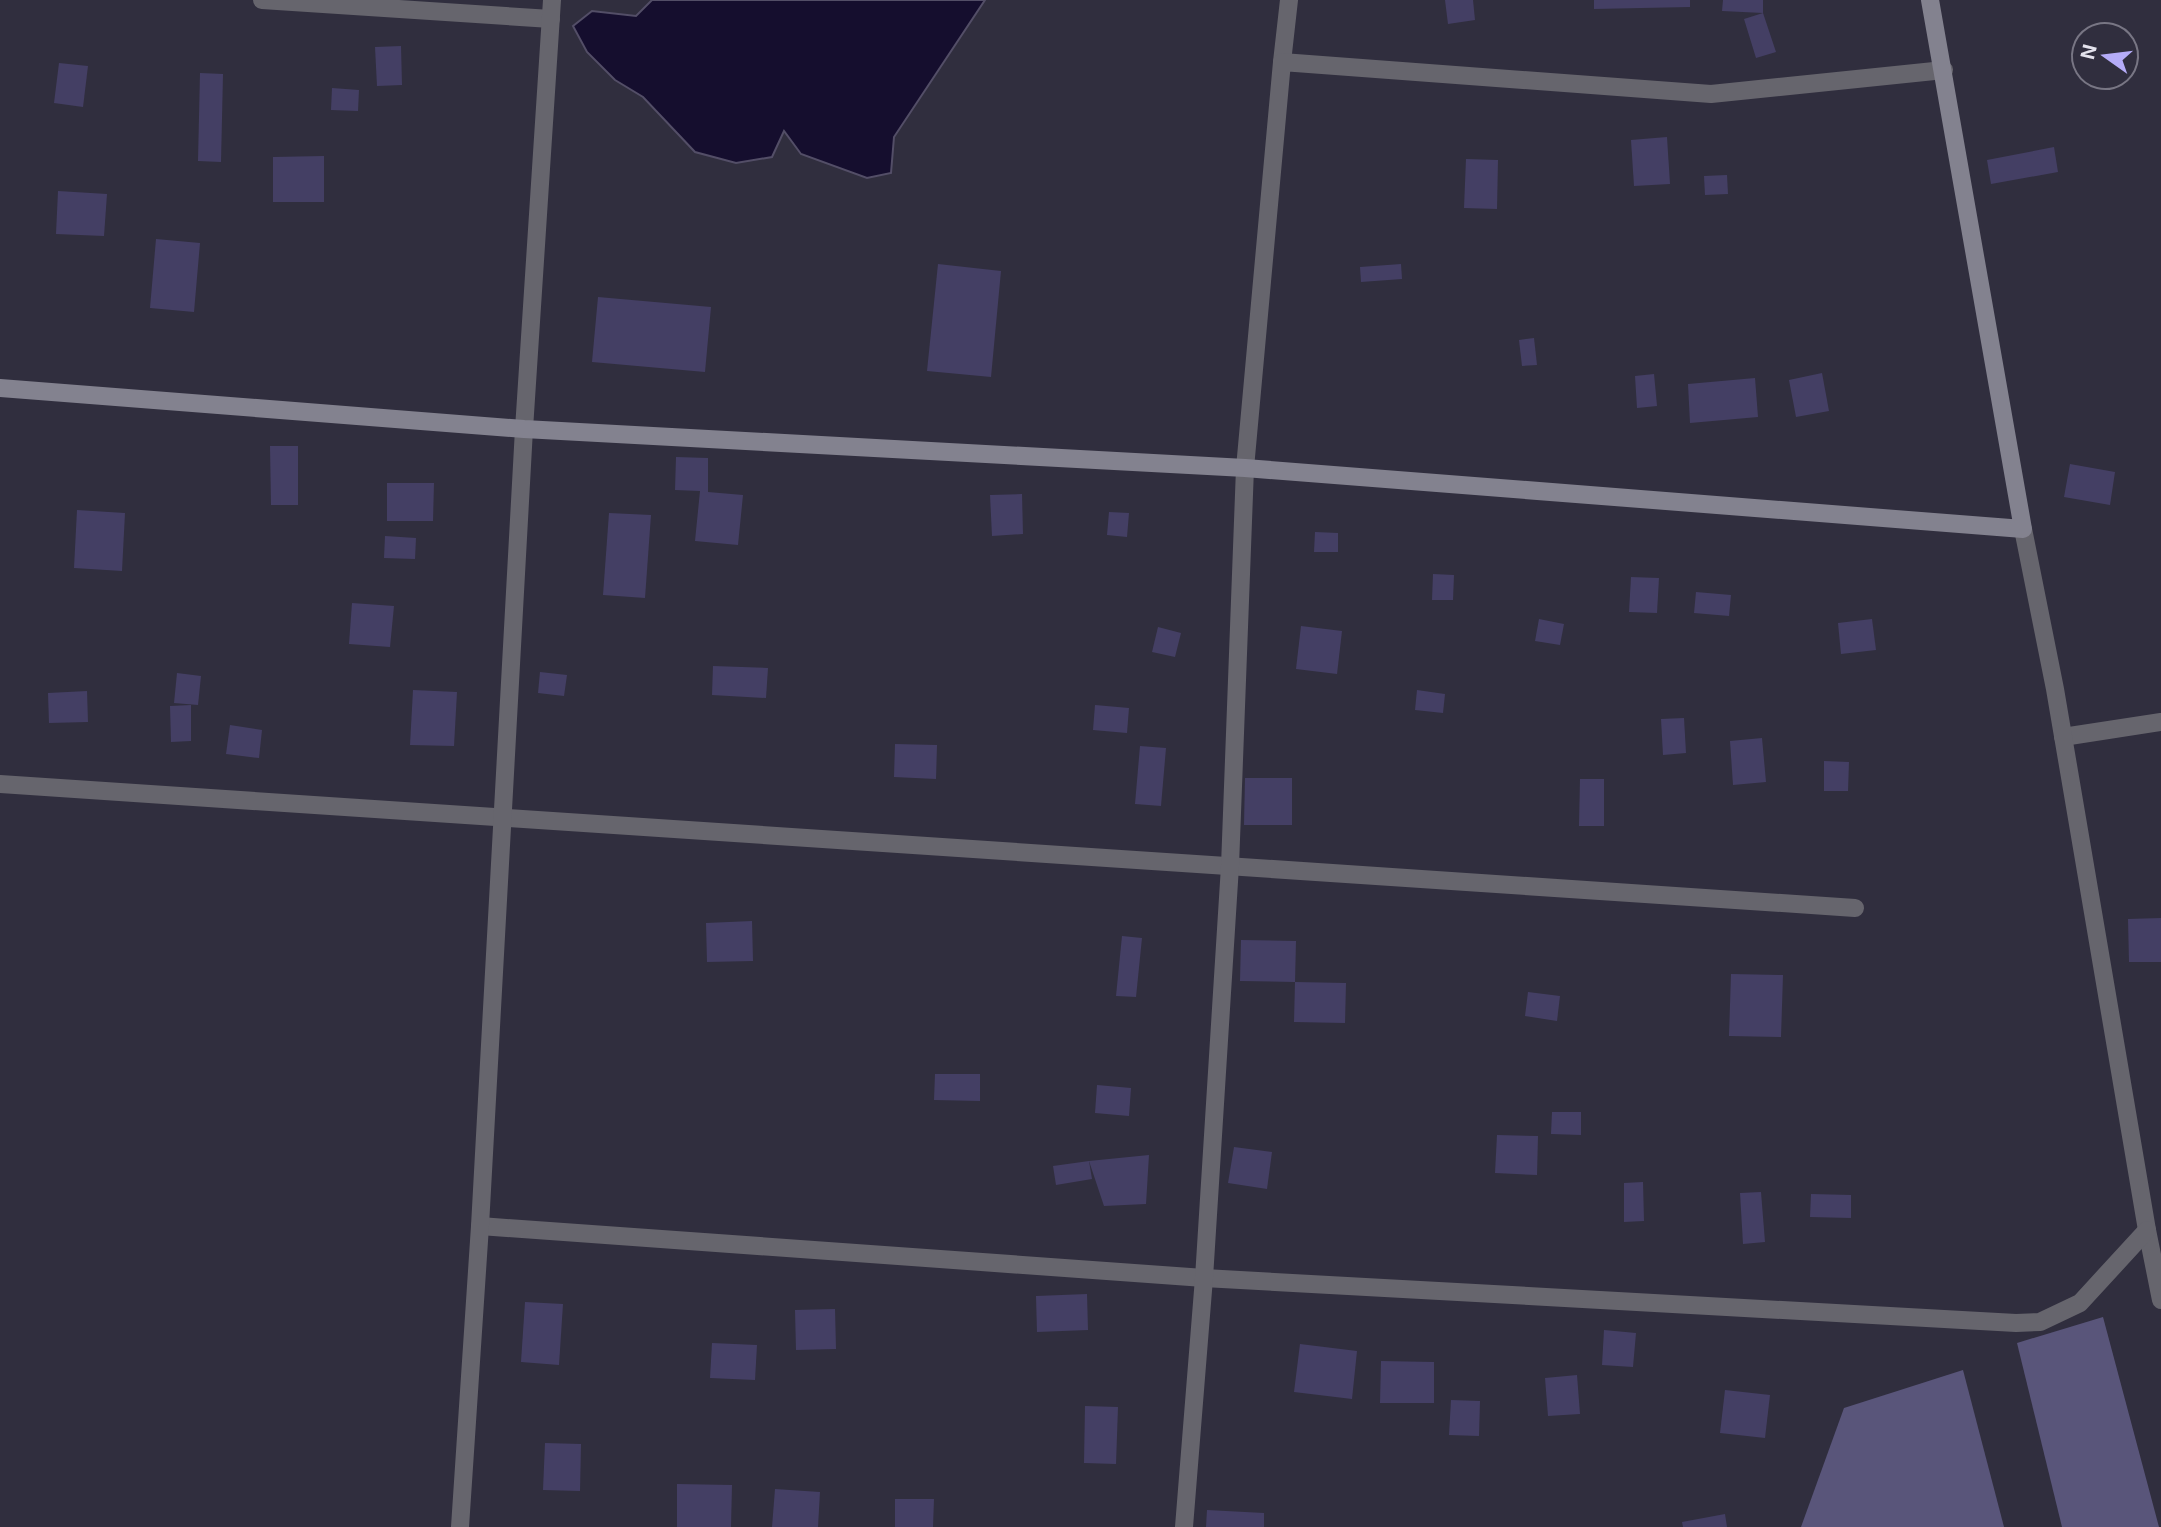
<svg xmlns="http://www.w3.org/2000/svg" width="2161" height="1527" font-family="Inter,sans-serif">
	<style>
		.green { fill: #59557a }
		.water { fill: #150e2e; stroke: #534e67; stroke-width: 2 }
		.building { fill: #443f64 }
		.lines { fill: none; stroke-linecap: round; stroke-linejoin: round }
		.lane { stroke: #66656d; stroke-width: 18 }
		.street { stroke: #66656d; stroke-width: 18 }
		.secondary { stroke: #83828f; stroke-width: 18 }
	</style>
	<rect width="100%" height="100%" fill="#302e3e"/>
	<g class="green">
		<polygon points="2103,1317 2159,1527 2062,1527 2017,1343"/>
		<polygon points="1963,1370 2004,1527 1801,1527 1844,1408"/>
	</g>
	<polygon class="water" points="652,0 985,0 894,137 891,173 867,178 801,154 784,131 772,157 736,163 695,152 643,97 615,80 587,52 573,26 592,11 636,16"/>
	<g class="building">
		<polygon points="1445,0 1473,0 1475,20 1448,24"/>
		<polygon points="1594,0 1690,0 1690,7 1594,9"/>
		<polygon points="1723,0 1763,0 1763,13 1776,52 1756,58 1744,19 1763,13 1722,11"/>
		<polygon points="401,46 402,85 377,86 375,47"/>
		<polygon points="59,63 88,66 83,107 54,103"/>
		<polygon points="200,73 223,74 221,162 198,161"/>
		<polygon points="332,88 359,90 358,111 331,110"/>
		<polygon points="1667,137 1670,184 1634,186 1631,140"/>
		<polygon points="2054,147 2058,172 1991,184 1987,160"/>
		<polygon points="324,156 324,202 273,202 273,157"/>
		<polygon points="1466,159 1498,160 1497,209 1464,208"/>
		<polygon points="1727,175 1728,194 1705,195 1704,176"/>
		<polygon points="58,191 107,194 104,236 56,234"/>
		<polygon points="156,239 200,243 194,312 150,308"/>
		<polygon points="938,264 1001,271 991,377 927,371"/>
		<polygon points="1401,264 1402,279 1361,282 1360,267"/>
		<polygon points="598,297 711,307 705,372 592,362"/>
		<polygon points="1534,338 1537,365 1522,366 1519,340"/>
		<polygon points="1822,373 1829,411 1796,417 1789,380"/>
		<polygon points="1654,374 1657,406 1637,408 1635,376"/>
		<polygon points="1755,378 1758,417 1690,423 1688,384"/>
		<polygon points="270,446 298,446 298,505 271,505"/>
		<polygon points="676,457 708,458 708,492 743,495 738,545 695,541 700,491 675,490"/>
		<polygon points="2070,464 2115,472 2110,505 2064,497"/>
		<polygon points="387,483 434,483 433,521 387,521"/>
		<polygon points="1022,494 1023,534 992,536 990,495"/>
		<polygon points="77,510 125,513 122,571 74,568"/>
		<polygon points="1109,512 1129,513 1127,537 1107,535"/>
		<polygon points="609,513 651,515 645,598 603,595"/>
		<polygon points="1315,532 1338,533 1338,552 1314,552"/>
		<polygon points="385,536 416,538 415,559 384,558"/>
		<polygon points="1433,574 1454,575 1453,600 1432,600"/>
		<polygon points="1631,577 1659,578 1657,613 1629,612"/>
		<polygon points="1696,592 1731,595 1729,616 1694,613"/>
		<polygon points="352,603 394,606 390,647 349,644"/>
		<polygon points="1539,619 1564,624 1560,645 1535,641"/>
		<polygon points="1872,619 1876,650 1841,654 1838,623"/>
		<polygon points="1301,626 1342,631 1337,674 1296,669"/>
		<polygon points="1158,627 1181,633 1175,657 1152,652"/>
		<polygon points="713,666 768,668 766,698 712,695"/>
		<polygon points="540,672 567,675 564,696 538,693"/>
		<polygon points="177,673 201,676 198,705 174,703"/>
		<polygon points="413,690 457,692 454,746 410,745"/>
		<polygon points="1417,690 1445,694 1443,713 1415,710"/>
		<polygon points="87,691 88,722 49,723 48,693"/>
		<polygon points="191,705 191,741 171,742 170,706"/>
		<polygon points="1095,705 1129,708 1127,733 1093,730"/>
		<polygon points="1684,718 1686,753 1663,755 1661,719"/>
		<polygon points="230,725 262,730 259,758 226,754"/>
		<polygon points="1762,738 1766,782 1733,785 1730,741"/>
		<polygon points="895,744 937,745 936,779 894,777"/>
		<polygon points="1140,746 1166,748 1161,806 1135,804"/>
		<polygon points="1824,761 1849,762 1848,791 1824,791"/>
		<polygon points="1245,778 1292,778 1292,825 1244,825"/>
		<polygon points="1580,779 1604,779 1604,826 1579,826"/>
		<polygon points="2161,918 2161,962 2129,962 2128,919"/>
		<polygon points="752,921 753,961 707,962 706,923"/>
		<polygon points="1122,936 1142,938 1136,997 1116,996"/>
		<polygon points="1241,940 1296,941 1295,982 1240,981"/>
		<polygon points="1731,974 1783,975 1781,1037 1729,1036"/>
		<polygon points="1295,982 1346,983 1345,1023 1294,1022"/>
		<polygon points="1528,992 1560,996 1557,1021 1525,1016"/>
		<polygon points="935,1074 980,1074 980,1101 934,1100"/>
		<polygon points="1097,1085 1131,1088 1129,1116 1095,1113"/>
		<polygon points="1552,1112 1581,1112 1581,1135 1551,1134"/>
		<polygon points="1497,1135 1538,1136 1537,1175 1495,1173"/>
		<polygon points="1234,1147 1272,1152 1267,1189 1228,1183"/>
		<polygon points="1149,1155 1146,1204 1104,1206 1089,1161"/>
		<polygon points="1089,1161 1092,1179 1056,1185 1053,1166"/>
		<polygon points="1643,1182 1644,1221 1624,1222 1624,1183"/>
		<polygon points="1761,1192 1765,1242 1743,1244 1740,1193"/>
		<polygon points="1811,1194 1851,1195 1851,1218 1810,1217"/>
		<polygon points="1087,1294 1088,1330 1037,1332 1036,1296"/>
		<polygon points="525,1302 563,1304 559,1365 521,1362"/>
		<polygon points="835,1309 836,1349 796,1350 795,1310"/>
		<polygon points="1604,1330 1636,1333 1633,1367 1602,1365"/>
		<polygon points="712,1343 757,1345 755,1380 710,1378"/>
		<polygon points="1300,1344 1357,1351 1352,1399 1294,1392"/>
		<polygon points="1381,1361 1434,1362 1434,1403 1380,1403"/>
		<polygon points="1577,1375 1580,1414 1548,1416 1545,1378"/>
		<polygon points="1725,1390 1770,1395 1765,1438 1720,1433"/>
		<polygon points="1451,1400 1480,1401 1479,1436 1449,1435"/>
		<polygon points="1085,1406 1118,1407 1116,1464 1084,1463"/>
		<polygon points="545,1443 581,1444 580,1491 543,1490"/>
		<polygon points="677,1484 732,1485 731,1527 677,1527"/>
		<polygon points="775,1489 820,1492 818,1527 772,1527"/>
		<polygon points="895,1499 934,1499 933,1527 895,1527"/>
		<polygon points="1207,1510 1264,1513 1264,1527 1206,1527"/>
		<polygon points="1725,1514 1727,1527 1683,1527 1682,1522"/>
	</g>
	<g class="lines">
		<polyline class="lane" points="2063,737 2161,722"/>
		<g class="street">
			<polyline points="262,0 551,19"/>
			<polyline points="1282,62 1289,0"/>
			<polyline points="2023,529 2055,689 2147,1230 2161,1300"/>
			<polyline points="0,784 1855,908"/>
			<polyline points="480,1226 1204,1278 2016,1323 2040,1322 2080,1303 2147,1230"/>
			<polyline points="460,1527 480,1226 524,429 552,0"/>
			<polyline points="1184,1527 1204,1278 1230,866 1245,468 1282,62 1711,94 1944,70"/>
		</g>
		<polyline class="secondary" points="0,388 524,429 1245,468 2023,529 1930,0"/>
	</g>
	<g transform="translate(2105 56) rotate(284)"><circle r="33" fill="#302e3e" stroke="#787684" stroke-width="2"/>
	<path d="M0-5L12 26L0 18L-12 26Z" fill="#b5acf8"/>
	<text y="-10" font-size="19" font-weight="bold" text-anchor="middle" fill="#e3e2ec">N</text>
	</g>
</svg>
